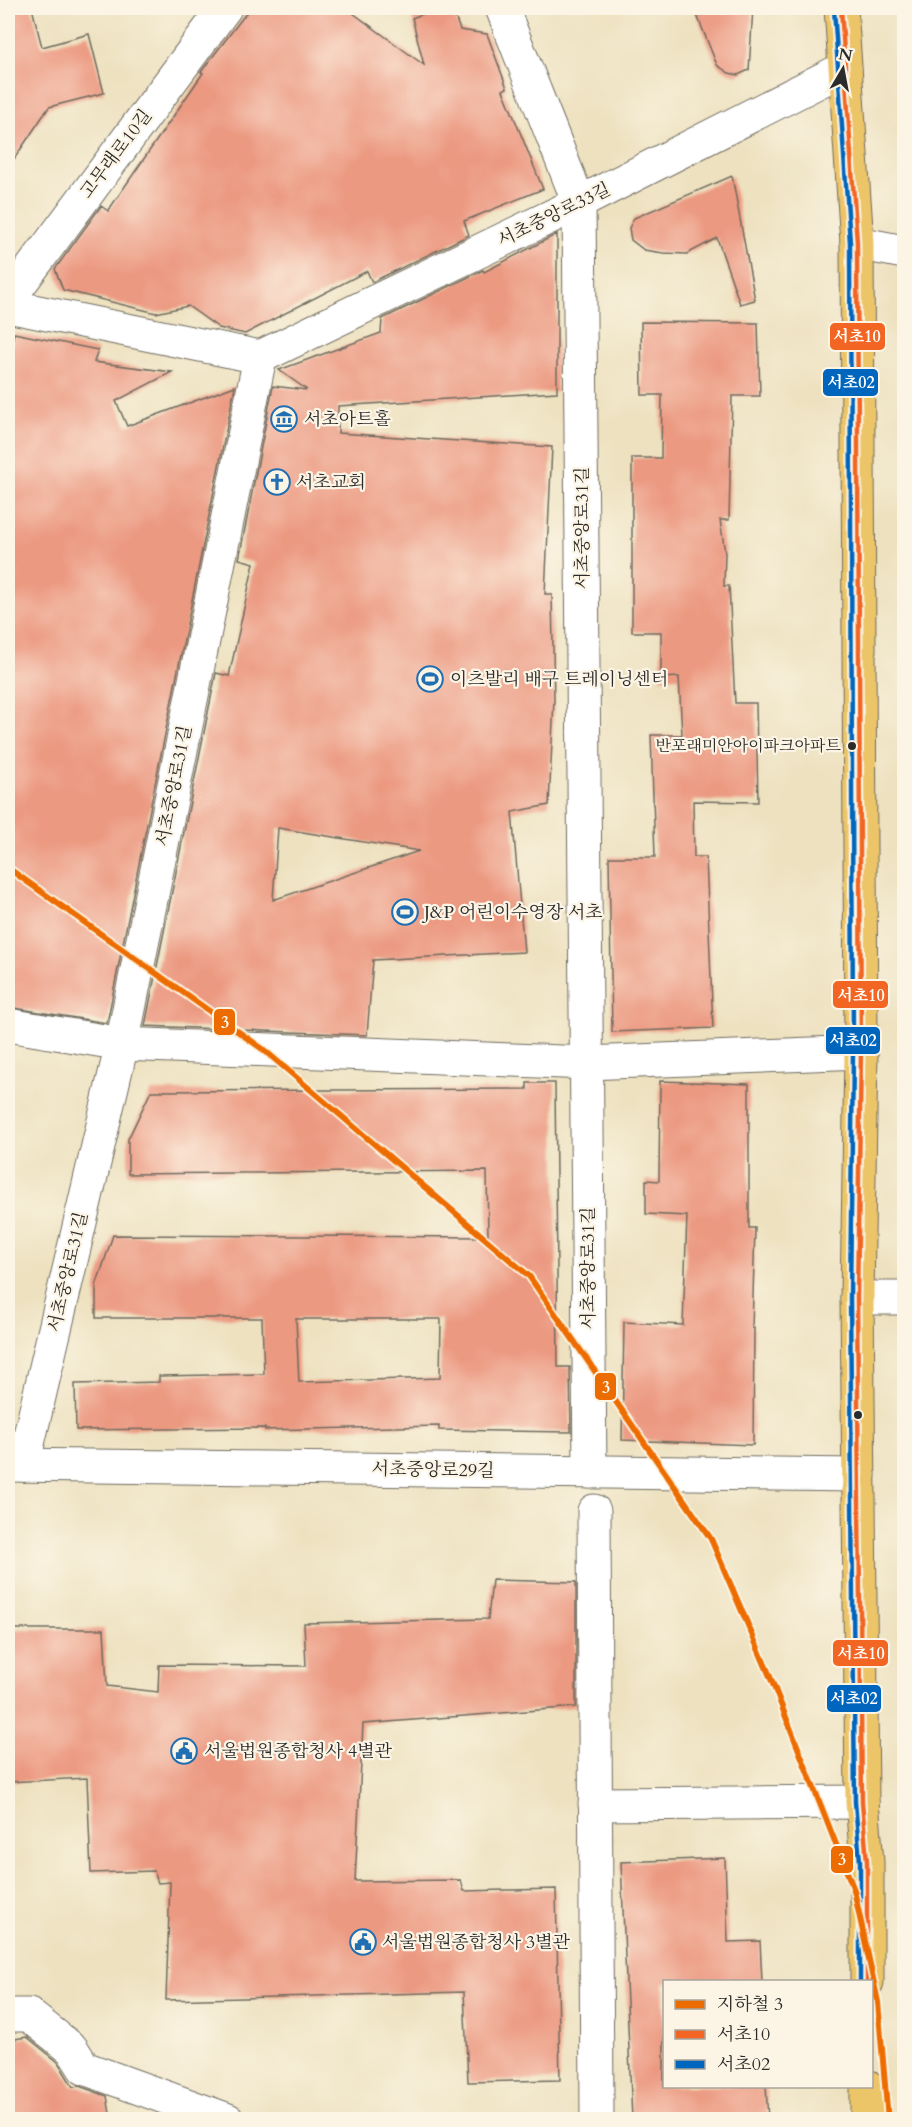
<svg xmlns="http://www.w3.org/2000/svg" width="912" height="2127" font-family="Cardo,'Noto Serif KR',serif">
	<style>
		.green { fill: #bbd479; stroke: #738052; stroke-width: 1.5 }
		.building { fill: #ec9981; fill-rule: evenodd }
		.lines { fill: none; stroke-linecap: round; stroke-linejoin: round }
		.minor-casing { stroke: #6f6b5f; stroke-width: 35 }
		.major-casing { stroke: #6f6b5f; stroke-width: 35 }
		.minor { stroke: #fff; stroke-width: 33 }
		.major { stroke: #edc569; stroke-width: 33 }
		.bus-1-casing { stroke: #fcf5e5; stroke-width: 9 }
		.bus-2-casing { stroke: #fcf5e5; stroke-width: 9 }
		.bus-1 { stroke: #f26522; stroke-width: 4.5 }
		.bus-2 { stroke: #0065bd; stroke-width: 4.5 }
		.metro-1-casing { stroke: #fcf5e5; stroke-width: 10 }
		.metro-1 { stroke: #ed6c00; stroke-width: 6 }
		.bus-dot { fill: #2b2b2b; stroke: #fcf5e5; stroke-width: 2 }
		.labels { text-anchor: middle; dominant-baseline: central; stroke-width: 4.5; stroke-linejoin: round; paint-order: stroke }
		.bus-label { font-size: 16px; fill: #2b2b2b; stroke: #fcf5e5; text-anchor: end }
		.street-label { font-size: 18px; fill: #2b2b2b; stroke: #fcf5e5 }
		.poi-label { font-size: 18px; fill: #2b2b2b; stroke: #fcf5e5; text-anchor: start }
		.line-badge { stroke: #fcf5e5; stroke-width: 2 }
		.badge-label { font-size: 16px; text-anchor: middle; font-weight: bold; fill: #fff }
	</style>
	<rect width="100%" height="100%" fill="#fcf5e5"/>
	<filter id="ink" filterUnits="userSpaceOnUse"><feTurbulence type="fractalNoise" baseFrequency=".0167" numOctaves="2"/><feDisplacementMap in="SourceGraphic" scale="12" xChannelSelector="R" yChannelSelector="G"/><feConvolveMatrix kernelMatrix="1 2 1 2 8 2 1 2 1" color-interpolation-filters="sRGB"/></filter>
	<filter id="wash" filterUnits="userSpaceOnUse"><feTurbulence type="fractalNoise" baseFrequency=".008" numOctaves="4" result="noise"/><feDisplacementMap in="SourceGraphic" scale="24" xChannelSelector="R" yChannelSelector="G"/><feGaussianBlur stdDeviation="1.35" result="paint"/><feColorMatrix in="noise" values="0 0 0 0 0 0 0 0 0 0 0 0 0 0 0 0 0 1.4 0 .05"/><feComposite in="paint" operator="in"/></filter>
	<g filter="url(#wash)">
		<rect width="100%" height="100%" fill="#ede1bf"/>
		<polygon class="green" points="385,8 419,8 397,16"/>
		<g id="blocks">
			<g class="building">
				<polygon points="8,8 32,8 42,47 89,34 104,93 49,107 8,168"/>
				<polygon points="250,8 346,8 424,65 412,18 438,8 452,8 460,30 487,34 507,88 503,90 543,189 464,221 469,235 372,282 367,271 245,334 219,328 188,306 156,313 63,290 55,269 101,206 108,211 203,73 201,72"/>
				<polygon points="694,8 753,8 749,70 738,75 729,73 717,65"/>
				<polygon points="732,176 755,300 740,304 717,238 687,254 663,253 644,250 631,240 629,228 634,218"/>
				<path d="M557,234V392L338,406V433L552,447L545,594H552L554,700L549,805L512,812L524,952L373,960L367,1035L145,1026L216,673L229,676L254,563L239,559L273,386L307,390L279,370L381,333L382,319L483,270L484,272ZM278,828L419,851L273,900Z"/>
				<polygon points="641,322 758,323 760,396 732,396 729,520 720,520 725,553 724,586 729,586 735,703 756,703 758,802 693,801 694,857 706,857 713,1028 612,1032 609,857 655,857 651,735 682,735 679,677 661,678 661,632 632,632 632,458 661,458 662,395 642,395"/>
				<polygon points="14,333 98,350 94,362 172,372 116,401 127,426 235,386 107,1023 8,1007 8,363"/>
				<polygon points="660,1081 749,1084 749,1228 755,1228 752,1328 754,1328 753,1445 622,1440 624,1322 683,1325 687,1216 646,1214 646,1180 659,1181"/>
				<path d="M527,1083H555L558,1367H570L571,1432L439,1430V1426L265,1430V1428L76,1430L75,1384L159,1382V1376L264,1374L262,1318H96V1286L113,1235L488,1237L487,1171L128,1174V1139L151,1091L527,1089ZM296,1319H441L440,1378L299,1382Z"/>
				<polygon points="492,1580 576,1582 576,1707 363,1724 355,1881 461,1880 464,1891 556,1889 560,2080 468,2082 464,1992 166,2000 170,1882 158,1883 154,1871 91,1873 87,1778 8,1782 8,1629 104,1629 107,1686 158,1692 159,1665 306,1666 304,1623 488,1619"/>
				<polygon points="725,1858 728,1942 760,1941 762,1982 664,1982 664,2086 766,2086 768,2120 632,2120 621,1862"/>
				<polygon points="27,2037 58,2062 73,2087 79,2086 107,2096 111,2120 8,2120 8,2040"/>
			</g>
		</g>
	</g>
	<g filter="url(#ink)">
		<use href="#blocks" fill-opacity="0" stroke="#6f6b5f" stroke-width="1.5"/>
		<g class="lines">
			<g class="minor-casing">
				<g id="minor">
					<polyline points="502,8 579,203 590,1472"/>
					<polyline points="857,243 904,252"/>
					<polyline points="8,300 225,8"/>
					<polyline points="8,306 260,357"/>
					<polyline points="260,357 579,203 845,68"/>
					<polyline points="8,1025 122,1044 587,1063 861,1052"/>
					<polyline points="857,1298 904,1298"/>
					<polyline points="8,1465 859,1475"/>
					<polyline points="23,1465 122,1044 260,357"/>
					<polyline points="594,1511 597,2120"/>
					<polyline points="595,1804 862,1802"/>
					<polyline points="8,2015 29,2015 72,2049 84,2068 228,2120"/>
				</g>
			</g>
			<g class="major-casing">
				<g id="major">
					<polyline points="841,8 857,243 861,1052 857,1298 862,1802 867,1862 867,1982"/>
					<polyline points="867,2086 867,2120"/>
				</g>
			</g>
			<use href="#minor" class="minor"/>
			<use href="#major" class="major"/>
			<g class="bus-1-casing">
				<polyline id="bus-1" points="841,8 857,243 861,1052 857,1298 862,1802 867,1862 867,1982"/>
			</g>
			<g class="bus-2-casing">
				<polyline id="bus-2" points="834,9 850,243 853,1052 850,1298 855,1802 860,1862 860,1982"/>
			</g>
			<use href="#bus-1" class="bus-1"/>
			<use href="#bus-2" class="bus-2"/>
			<g class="metro-1-casing">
				<polyline id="metro-1" points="8,868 264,1050 529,1276 711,1539 769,1674 854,1890 878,2002 888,2120"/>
			</g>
			<use href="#metro-1" class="metro-1"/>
		</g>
	</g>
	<defs>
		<g id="museum-ring" transform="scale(1.35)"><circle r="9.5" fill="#fcf5e5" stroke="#1f6fb2" stroke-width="1.5"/><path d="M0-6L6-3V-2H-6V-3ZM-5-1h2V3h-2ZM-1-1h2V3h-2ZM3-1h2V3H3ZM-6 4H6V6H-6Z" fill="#1f6fb2"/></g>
		<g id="church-ring" transform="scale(1.35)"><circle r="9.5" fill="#fcf5e5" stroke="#1f6fb2" stroke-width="1.5"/><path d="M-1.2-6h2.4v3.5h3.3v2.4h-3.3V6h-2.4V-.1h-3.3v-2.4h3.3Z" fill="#1f6fb2"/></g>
		<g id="stadium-ring" transform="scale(1.35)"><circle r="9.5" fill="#fcf5e5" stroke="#1f6fb2" stroke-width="1.5"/><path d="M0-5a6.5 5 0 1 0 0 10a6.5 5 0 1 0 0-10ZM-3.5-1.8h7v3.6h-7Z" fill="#1f6fb2"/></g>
		<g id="civic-ring" transform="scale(1.35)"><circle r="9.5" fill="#fcf5e5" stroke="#1f6fb2" stroke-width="1.5"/><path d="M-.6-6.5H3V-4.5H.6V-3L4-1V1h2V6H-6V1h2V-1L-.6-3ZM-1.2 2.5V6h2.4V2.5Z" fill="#1f6fb2"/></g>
	</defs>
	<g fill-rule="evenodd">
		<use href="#museum-ring" x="284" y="419"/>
		<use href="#church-ring" x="277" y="482"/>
		<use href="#stadium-ring" x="430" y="679"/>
		<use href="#stadium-ring" x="405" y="912"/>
		<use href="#civic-ring" x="184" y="1751"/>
		<use href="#civic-ring" x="363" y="1942"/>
	</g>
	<g class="bus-dot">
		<circle cx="852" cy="746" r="5"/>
		<circle cx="858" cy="1415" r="5"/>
	</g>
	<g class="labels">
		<g class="bus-label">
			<text x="841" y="746">반포래미안아이파크아파트</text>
		</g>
		<g class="street-label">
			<text transform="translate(116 154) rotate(-53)">고무래로10길</text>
			<text transform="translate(554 215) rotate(-26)">서초중앙로33길</text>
			<text transform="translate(582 528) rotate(-90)">서초중앙로31길</text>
			<text transform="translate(174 786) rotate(-79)">서초중앙로31길</text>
			<text transform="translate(588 1268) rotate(-90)">서초중앙로31길</text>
			<text transform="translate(68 1272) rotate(-77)">서초중앙로31길</text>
			<text transform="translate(433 1470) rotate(1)">서초중앙로29길</text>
		</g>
		<g class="poi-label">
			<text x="304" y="419">서초아트홀</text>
			<text x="296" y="482">서초교회</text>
			<text x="450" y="679">이츠발리 배구 트레이닝센터</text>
			<text x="424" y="912">J&amp;P 어린이수영장 서초</text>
			<text x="204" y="1751">서울법원종합청사 4별관</text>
			<text x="382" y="1942">서울법원종합청사 3별관</text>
		</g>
	</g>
	<g class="line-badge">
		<rect x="829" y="322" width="57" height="29" rx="6" fill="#f26522"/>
		<rect x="822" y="368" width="57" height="29" rx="6" fill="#0065bd"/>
		<rect x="832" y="980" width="57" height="29" rx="6" fill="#f26522"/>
		<rect x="213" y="1008" width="23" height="28" rx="6" fill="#ed6c00"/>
		<rect x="825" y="1026" width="56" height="29" rx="6" fill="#0065bd"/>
		<rect x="594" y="1372" width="23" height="29" rx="6" fill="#ed6c00"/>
		<rect x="832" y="1639" width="57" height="28" rx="6" fill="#f26522"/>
		<rect x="826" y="1684" width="56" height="29" rx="6" fill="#0065bd"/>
		<rect x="830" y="1845" width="24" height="29" rx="6" fill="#ed6c00"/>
	</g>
	<g class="badge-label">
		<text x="857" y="342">서초10</text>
		<text x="851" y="388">서초02</text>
		<text x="861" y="1001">서초10</text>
		<text x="225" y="1028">3</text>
		<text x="853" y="1046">서초02</text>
		<text x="606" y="1393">3</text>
		<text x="861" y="1659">서초10</text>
		<text x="854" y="1704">서초02</text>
		<text x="842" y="1865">3</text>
	</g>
	<rect width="912" height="2127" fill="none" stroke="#fcf5e5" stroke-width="30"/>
	<rect x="663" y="1980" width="210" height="108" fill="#fcf5e5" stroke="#a8a49b" stroke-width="1.5"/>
	<rect x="675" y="2000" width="30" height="9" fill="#ed6c00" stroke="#a8a49b" stroke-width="1.5"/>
	<text x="717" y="2010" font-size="18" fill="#2b2b2b">지하철 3</text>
	<rect x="675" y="2030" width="30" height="9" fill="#f26522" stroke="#a8a49b" stroke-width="1.5"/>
	<text x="717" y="2040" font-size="18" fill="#2b2b2b">서초10</text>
	<rect x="675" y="2060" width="30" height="9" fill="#0065bd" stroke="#a8a49b" stroke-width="1.5"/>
	<text x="717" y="2070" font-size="18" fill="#2b2b2b">서초02</text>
	<g transform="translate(843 69) rotate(10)" stroke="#fcf5e5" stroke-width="4.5" paint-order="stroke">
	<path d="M0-4.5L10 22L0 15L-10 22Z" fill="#2b2b2b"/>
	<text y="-9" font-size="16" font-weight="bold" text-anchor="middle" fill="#2b2b2b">N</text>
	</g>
</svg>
